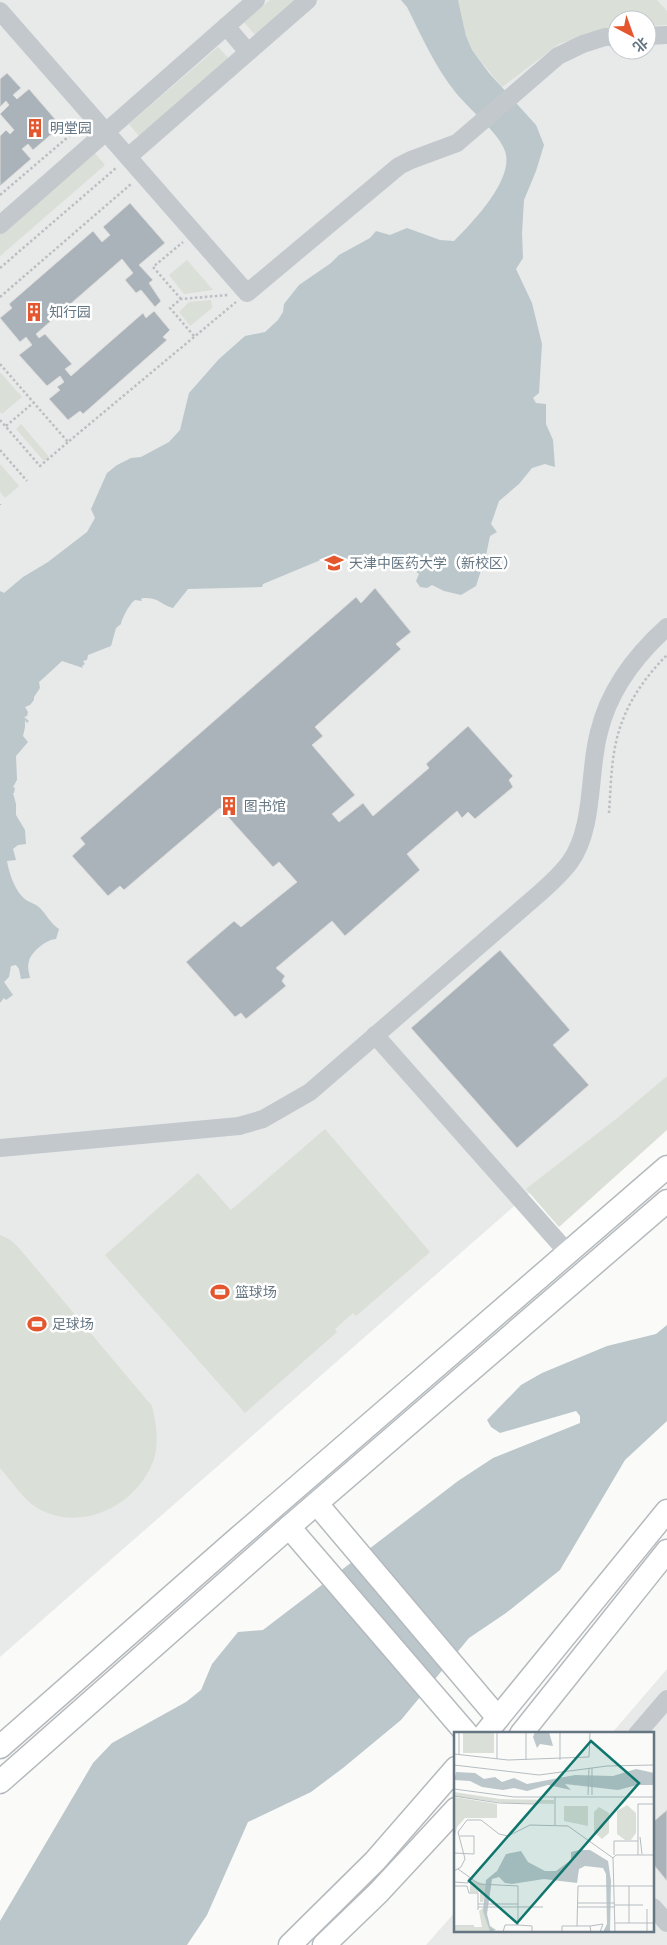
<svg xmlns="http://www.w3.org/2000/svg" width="667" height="1945" font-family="Raleway,'Noto Sans SC',sans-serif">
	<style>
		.built { fill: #e8e9e9; fill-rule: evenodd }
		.green { fill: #dadfd7 }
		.water { fill: #bbc7cb }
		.building { fill: #aab3b9; stroke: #dcdcda }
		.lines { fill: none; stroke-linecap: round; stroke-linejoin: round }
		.major-casing { stroke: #b5babe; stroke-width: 25 }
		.path { stroke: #bbbfc2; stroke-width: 2.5; stroke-dasharray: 2.5 2.5; stroke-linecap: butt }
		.minor { stroke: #c3c8cc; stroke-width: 18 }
		.major { stroke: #fff; stroke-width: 22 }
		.labels { text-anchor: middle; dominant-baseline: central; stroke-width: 5; stroke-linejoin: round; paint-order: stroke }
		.poi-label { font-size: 14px; fill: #657683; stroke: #fff; text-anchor: start }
		.inset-road { fill: none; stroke: #b5bdc2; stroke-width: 1 }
		.view { fill: #0f766e; fill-opacity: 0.15; stroke: #0f766e; stroke-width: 2.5 }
		.inset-edge { fill: none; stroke: #657683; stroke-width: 2.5 }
	</style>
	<rect width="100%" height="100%" fill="#fafaf8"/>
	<g class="built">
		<path d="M0,0H667V1076L521,1200L0,1657ZM617,20H647V50H617Z"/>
		<polygon points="667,1669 667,1945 426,1945 456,1911 456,1931 653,1931 653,1734 611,1734"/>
	</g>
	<g class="green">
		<polygon points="270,0 297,0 256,36 244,22"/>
		<polygon points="458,0 657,0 667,11 667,25 647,26 647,20 617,20 617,30 594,33 559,44 502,87 472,50 466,36"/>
		<polygon points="218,47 230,60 140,137 129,124"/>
		<polygon points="93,151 105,165 0,256 0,232"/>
		<polygon points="187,260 213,290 184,294 169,275"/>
		<polygon points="211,300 212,308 190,326 179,312 189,302"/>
		<polygon points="0,373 1,373 22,397 2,414 0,412"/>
		<polygon points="21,424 49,457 44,461 16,429"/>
		<polygon points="0,464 19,486 5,498 0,492"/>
		<polygon points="667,1076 667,1130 559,1227 526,1189 616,1119"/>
		<polygon points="325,1129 430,1252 356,1316 353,1313 335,1329 337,1332 245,1413 105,1255 198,1173 231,1210"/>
		<path d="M0,1235L9,1239L18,1247L152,1406C156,1422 159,1442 154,1459C138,1504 84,1533 39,1509C23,1500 12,1481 0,1468Z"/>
	</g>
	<g class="water">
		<path d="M401,0H458L466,36L472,50L489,73L536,125L544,145L536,171L524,200L522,233L523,258L516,269L532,303L542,344L539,393L533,398L536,403L546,404V424L553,440L555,467L545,464L532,468L519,484L499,501L491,524L497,532L490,536L486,555L476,586L461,595L444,591L432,585L427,588L420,587L416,581L419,574L397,555L387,553L375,558H370L361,564L335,554L263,584L262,587L188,589L173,608C159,604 161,598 143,598L141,599L142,601L135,600C130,603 122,618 121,624L116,628L111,646L88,655L87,660L83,661L85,664L82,666L83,668L62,661C54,668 46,676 39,682L40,688L34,697V700L30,705L25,707L28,712L27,716L24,717L29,721L27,723L25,720V727L23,736L28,742L16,756L17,780L13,787L15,788L14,793H13L16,804V815L25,830L26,844L18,845L13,849L16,860L7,861C9,873 15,892 26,900C31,903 36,904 40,908C47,915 50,923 59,929L56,939C47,939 31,952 29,961C27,967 29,973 30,978L21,979L19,969L16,965L11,966L9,977L4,982L13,995L6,1000L4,998L0,1003V591L4,593L23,577L48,562L87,532L95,518L91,509L107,473L117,465L131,458L141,457L169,442L180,430L189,393L219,359L245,336L265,332L278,320L283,312L284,304L299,285L331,263L339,255L370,238L376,231L390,235L407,228L440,240L454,241C472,223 515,179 505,151C499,133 469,109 456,93C435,67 422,37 407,7Z"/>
		<polygon points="667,1325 667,1421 625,1460 560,1570 506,1613 469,1638 401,1720 343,1768 311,1792 248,1822 207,1915 187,1945 0,1945 0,1921 93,1763 112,1743 186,1702 201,1690 212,1664 238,1632 263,1630 458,1481 493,1458 580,1423 580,1416 576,1411 500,1433 491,1427 487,1420 521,1385 542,1373 607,1346 656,1334"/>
	</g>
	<g class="building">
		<polygon points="7,73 21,88 13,95 17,99 29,89 61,126 33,150 28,144 22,149 31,159 0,186 0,136 6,130 10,134 14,130 0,114 9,105 6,101 0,107 0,79"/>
		<polygon points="130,203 165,243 139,265 153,280 149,283 161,301 155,307 141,290 136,293 125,280 133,273 122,259 36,334 39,338 45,334 72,364 65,369 71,376 143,313 146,318 154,311 170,330 163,337 167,340 83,414 80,411 68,420 49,399 60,390 57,387 64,382 60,376 47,386 19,355 32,345 26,337 20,342 0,318 12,308 9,304 93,231 102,242 110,235 103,227"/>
		<polygon points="375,588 411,632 396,644 401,649 315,727 323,736 312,745 355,795 332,814 339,822 363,803 373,816 429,768 426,764 468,726 513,776 509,780 513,787 475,819 468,812 462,818 457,811 407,854 420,870 345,936 332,921 276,968 285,976 282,981 286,986 246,1019 241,1013 235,1017 186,962 234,921 241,927 297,882 279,862 273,867 220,808 124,890 120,886 108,896 72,856 85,844 80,838 356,597 361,603"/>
		<polygon points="500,950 570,1030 553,1045 589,1085 517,1148 411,1028"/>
		<polygon points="667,1810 667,1881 653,1864 653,1822"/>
	</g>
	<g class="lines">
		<g class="major-casing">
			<g id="major">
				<polyline points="317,1504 498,1718"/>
				<polyline points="289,1527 467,1734"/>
				<polyline points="485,1734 667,1511"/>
				<polyline points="521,1734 667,1551"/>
				<polyline points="0,1747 238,1538 667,1167"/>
				<polyline points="0,1782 289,1527 667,1201"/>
				<polyline points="290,1945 375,1861 456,1768"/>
				<polyline points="324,1945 378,1893 456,1809"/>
			</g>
		</g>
		<g class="path">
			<polyline points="0,195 75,131 75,120"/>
			<polyline points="0,268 116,168"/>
			<polyline points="0,297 131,184"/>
			<polyline points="181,299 153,267 183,242"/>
			<polyline points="194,336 170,308 181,299 228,295"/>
			<polyline points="0,364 68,442 236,302"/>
			<polyline points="0,420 40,466 68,442"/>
			<polyline points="6,426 33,403"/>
			<polyline points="0,450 27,481"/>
			<polyline points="0,504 0,505"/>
			<path d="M609,813C611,784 611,750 622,722C631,697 648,674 667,655"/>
		</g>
		<g class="minor">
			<polyline points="0,11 247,293 399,166 411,160 457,143 558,56 583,44 605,37 617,37"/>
			<polyline points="226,26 248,52"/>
			<polyline points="647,36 667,35"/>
			<polyline points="128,157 308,0"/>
			<polyline points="0,225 256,0"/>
			<polyline points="375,1035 568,1253"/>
			<path d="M0,1148L239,1126L263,1119L310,1092L541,892C551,883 562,873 570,862C595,827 588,772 599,732C609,690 636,655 667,627"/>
			<polyline points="637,1734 667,1699"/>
			<polyline points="653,1907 667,1923"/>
		</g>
		<use href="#major" class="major"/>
	</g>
	<defs>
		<g id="building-bare" transform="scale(1.5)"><path d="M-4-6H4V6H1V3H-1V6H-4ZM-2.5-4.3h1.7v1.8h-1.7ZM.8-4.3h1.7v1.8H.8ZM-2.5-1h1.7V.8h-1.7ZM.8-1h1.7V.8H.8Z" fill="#e4572e" stroke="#fff" stroke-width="2.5" paint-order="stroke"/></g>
		<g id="university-bare" transform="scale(1.5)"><path d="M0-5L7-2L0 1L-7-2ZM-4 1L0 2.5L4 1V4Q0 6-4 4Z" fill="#e4572e" stroke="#fff" stroke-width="2.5" paint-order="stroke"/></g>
		<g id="stadium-bare" transform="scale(1.5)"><path d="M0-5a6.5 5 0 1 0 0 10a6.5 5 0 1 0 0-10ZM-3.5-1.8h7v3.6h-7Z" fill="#e4572e" stroke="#fff" stroke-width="2.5" paint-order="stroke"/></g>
	</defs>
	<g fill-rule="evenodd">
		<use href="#building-bare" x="35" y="128"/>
		<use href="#building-bare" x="34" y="312"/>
		<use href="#university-bare" x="334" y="563"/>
		<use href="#building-bare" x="229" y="806"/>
		<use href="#stadium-bare" x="220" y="1292"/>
		<use href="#stadium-bare" x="37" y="1324"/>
	</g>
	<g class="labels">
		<g class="poi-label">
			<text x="50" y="128">明堂园</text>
			<text x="49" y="312">知行园</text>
			<text x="349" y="563">天津中医药大学（新校区）</text>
			<text x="244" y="806">图书馆</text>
			<text x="235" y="1292">篮球场</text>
			<text x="52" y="1324">足球场</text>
		</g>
	</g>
	<g transform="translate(454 1732)">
		<rect width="200" height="200" fill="#fafaf8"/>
		<path d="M9,0H40V21H9ZM0,60L46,67L100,68V72L51,71L0,64ZM0,65L43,72V86H11L3,95L0,108ZM173,73L182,81V101L177,108H171L163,102V79ZM110,74H134V94L110,89ZM145,75L155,81V101L148,107L140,100V80ZM16,147L33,153L29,170H26V160H16ZM29,176L36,200H0V195H28L25,179Z" fill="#dadfd7"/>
		<path d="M81,0H95L99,14L86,12L83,16L79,5ZM182,37L200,41V53H183L164,58L111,52L117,58L94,53L73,59L60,56L49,58L28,55L16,49L0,48L2,40L21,41L30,47L41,45L48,50L60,46L73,52L121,43L159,44ZM125,118H136L154,129L157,149L156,200H149L153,192L152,142L149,136L131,134L125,137L123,151L90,147L58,152L51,151L45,145L38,147L33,182L36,194L42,198L36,200L29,179L32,148L43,139L52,122L67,119L74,130L91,139H102L117,128V120Z" fill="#bbc7cb"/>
		<path class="inset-road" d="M72,0V28M0,22L54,28L135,25L136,0M5,22V0M43,27V0M106,28V0M0,33L85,43L153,34L200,33M0,57L60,65H200M134,63L135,36M138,63V36M0,64L45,71L81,72M101,65V93M186,105L188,122M0,121L20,122V104H6M160,123V109H184M184,123V72H200M159,126L162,123H200M4,137L25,152L64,154V193L78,194V200M0,139L7,135L11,127L4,100L13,88H27L45,102L54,104L76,93L114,94L159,126L161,200M0,150L14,151L15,146M0,154H13L15,161H24V178M175,154V191M123,171H161M24,172H64M161,173H189M24,175H89M123,175H161M161,191H200M0,194H20M123,194H136L137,200M136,194L149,192L146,200M49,200L51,193H64M108,200V194H123L124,154H200M193,200V177"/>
		<path class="view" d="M137,9L185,51L63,191L15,149Z"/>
		<rect width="200" height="200" class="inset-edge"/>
	</g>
	<g transform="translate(632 35) rotate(139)"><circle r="24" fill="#ffffff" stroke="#c1c8cd"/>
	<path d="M0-4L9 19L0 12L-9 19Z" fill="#e4572e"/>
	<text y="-8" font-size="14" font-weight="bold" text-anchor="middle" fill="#657683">北</text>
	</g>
</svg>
